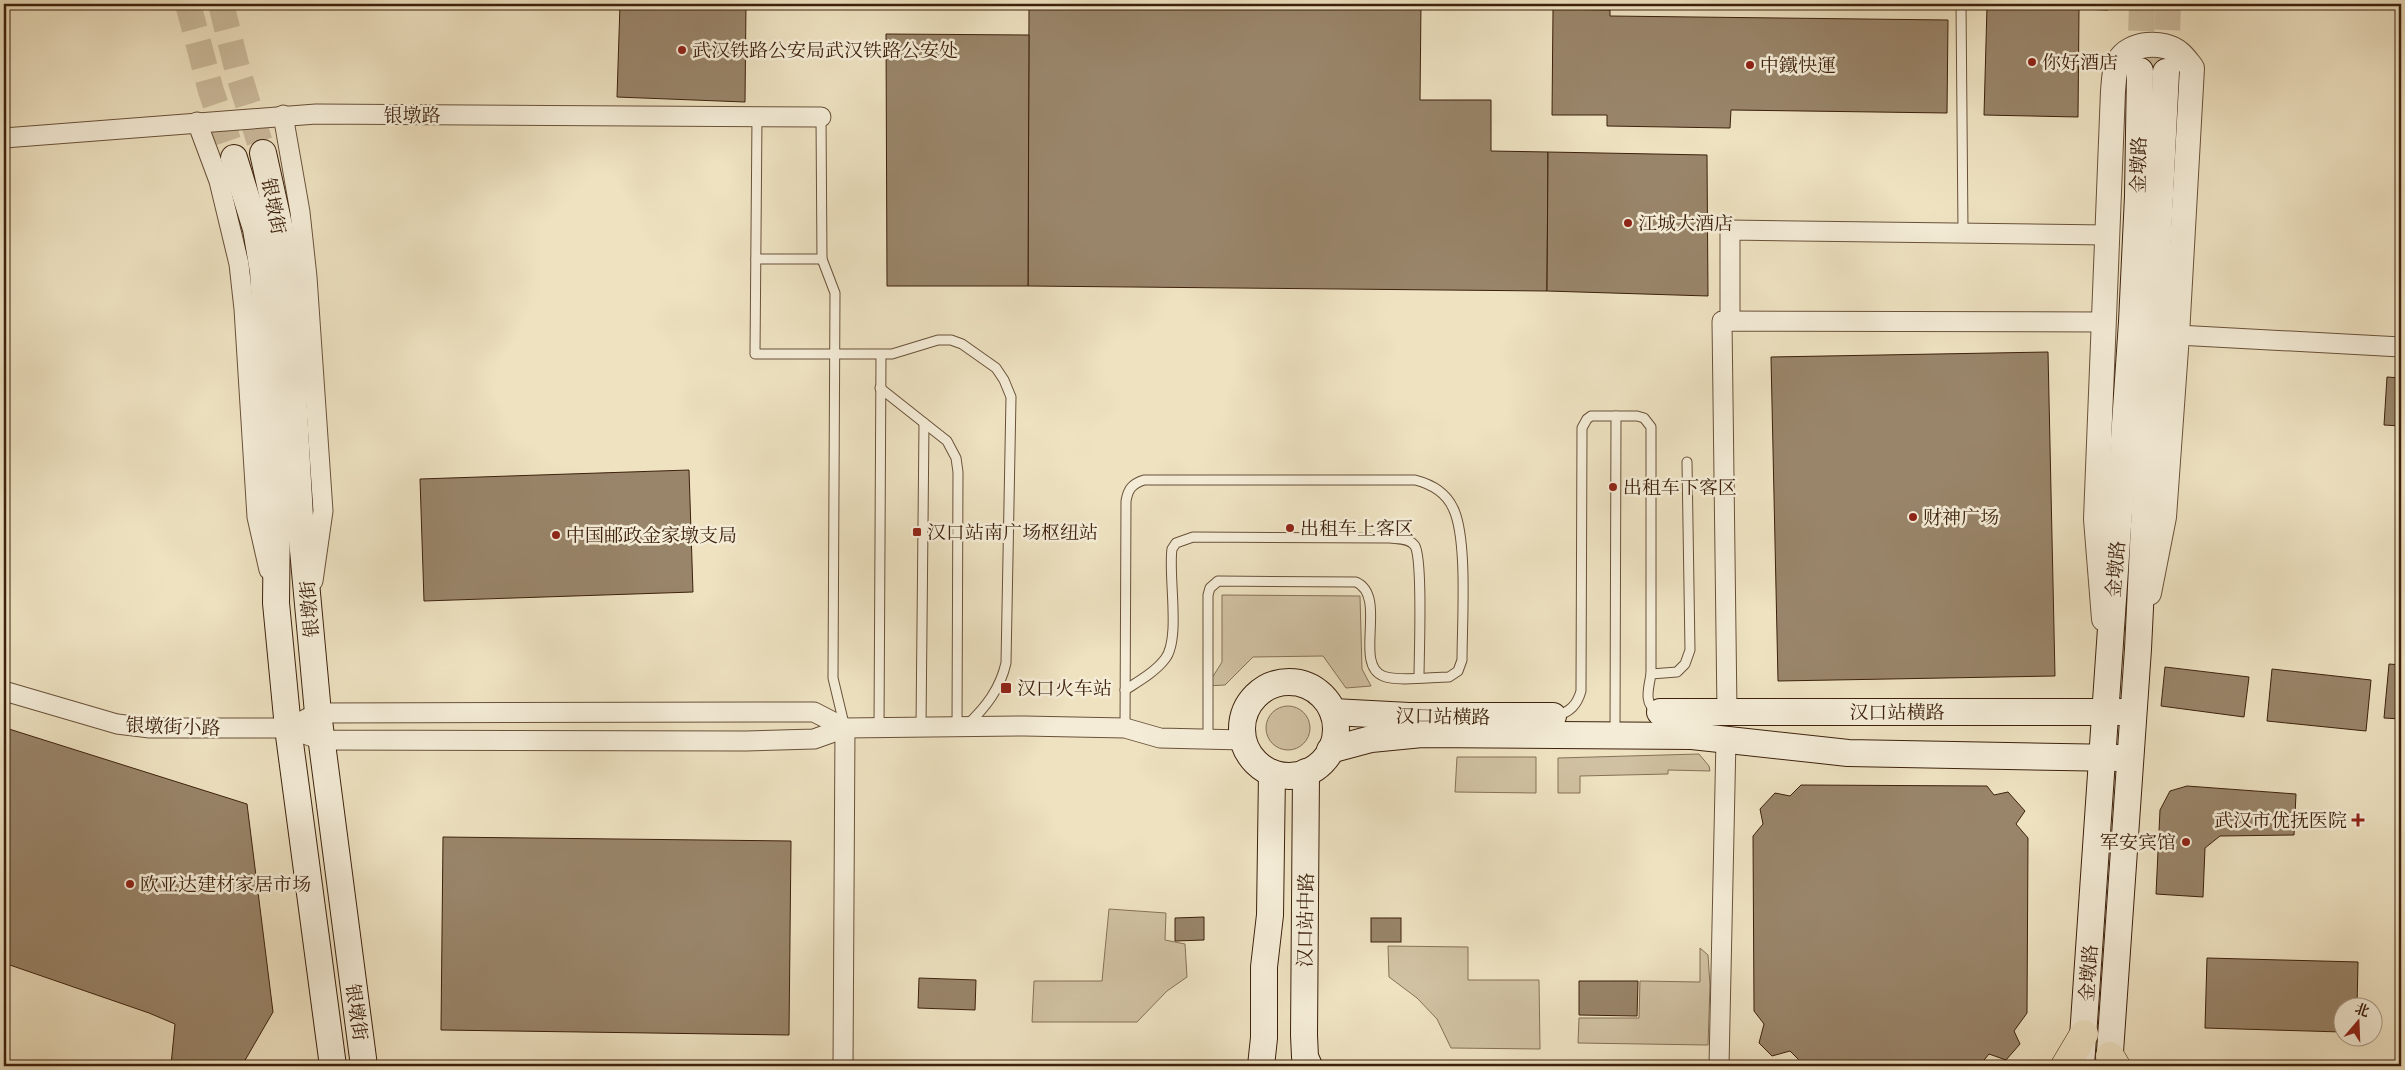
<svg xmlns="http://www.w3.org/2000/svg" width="2405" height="1070" font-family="'Gentium Book Plus','Noto Serif SC',serif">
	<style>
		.green { fill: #d0c1a2; stroke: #867157 }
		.building { fill: #99856a; stroke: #3d210c }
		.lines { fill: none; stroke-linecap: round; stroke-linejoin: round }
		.secondary-tunnel { stroke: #cbbb9d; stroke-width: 26; stroke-dasharray: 26 13; stroke-linecap: butt }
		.service-casing { stroke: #695139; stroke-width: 11 }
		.minor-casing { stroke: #695139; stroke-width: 21 }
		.tertiary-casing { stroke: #695139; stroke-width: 26 }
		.secondary-casing { stroke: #3d210c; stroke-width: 28 }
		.primary-casing { stroke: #3d210c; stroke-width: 29 }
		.service { stroke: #f4ecd7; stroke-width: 9 }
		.minor { stroke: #f4ecd7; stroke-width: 19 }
		.tertiary { stroke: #f4ecd7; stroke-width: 24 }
		.secondary { stroke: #f4ecd7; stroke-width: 26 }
		.primary { stroke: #eee2c1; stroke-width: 28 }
		.poi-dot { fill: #8f2418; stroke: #f4ecd7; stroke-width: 2 }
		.labels { text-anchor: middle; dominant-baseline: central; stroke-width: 5; stroke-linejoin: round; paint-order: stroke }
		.poi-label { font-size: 19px; fill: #3d210c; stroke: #f4ecd7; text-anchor: start }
		.street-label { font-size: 19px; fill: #3d210c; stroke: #f4ecd7 }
	</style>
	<rect width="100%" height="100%" fill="#eee2c1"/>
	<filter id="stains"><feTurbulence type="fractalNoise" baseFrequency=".004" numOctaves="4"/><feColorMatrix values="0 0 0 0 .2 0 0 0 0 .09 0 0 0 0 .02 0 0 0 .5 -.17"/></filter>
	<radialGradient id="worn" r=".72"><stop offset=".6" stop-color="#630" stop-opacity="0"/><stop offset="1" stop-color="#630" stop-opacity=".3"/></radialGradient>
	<g class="green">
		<polygon points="1222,595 1360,596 1362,669 1371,686 1346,688 1323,656 1253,657 1225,685 1207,686 1222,662"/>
		<circle cx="1288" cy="728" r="22"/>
		<polygon points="1699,754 1709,766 1710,771 1668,770 1668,774 1580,776 1580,793 1558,793 1558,758"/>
		<polygon points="1457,757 1536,757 1536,793 1455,792"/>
		<polygon points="1109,909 1166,913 1165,940 1185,944 1187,977 1167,991 1137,1022 1032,1022 1034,981 1102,981"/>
		<polygon points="1388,946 1468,947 1468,980 1539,980 1540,1049 1451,1048 1437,1019 1417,998 1389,977"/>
		<polygon points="1700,948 1708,955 1710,985 1708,1045 1578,1043 1579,1018 1639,1018 1640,981 1700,982"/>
	</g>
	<g class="building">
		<polygon points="620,4 746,4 745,102 617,97"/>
		<polygon points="1029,4 1421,4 1420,100 1491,100 1491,151 1548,152 1547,291 1028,286"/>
		<polygon points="1987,4 2108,4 2108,10 1987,6"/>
		<polygon points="1987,6 2079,9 2078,117 1984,115"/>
		<polygon points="1553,9 1610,10 1610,16 1948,20 1947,113 1731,110 1730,128 1607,126 1607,115 1552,115"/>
		<polygon points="886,34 1029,35 1028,286 887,286"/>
		<polygon points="1548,152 1707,155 1708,296 1547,291"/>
		<polygon points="2048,352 2055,676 1778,681 1771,357"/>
		<polygon points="2387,377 2401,378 2401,426 2384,425"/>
		<polygon points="689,470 693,592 424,601 420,479"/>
		<polygon points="2389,664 2401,665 2401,719 2384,718"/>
		<polygon points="2165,667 2249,677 2244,717 2161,706"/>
		<polygon points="2272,669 2371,680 2366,731 2267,721"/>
		<polygon points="9,729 247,804 273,1012 244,1062 171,1065 175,1024 149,1013 4,963 4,745"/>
		<polygon points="1801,785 1987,786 1994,795 2008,792 2025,811 2016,824 2028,838 2027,1013 2014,1031 2020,1044 2006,1060 1989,1054 1980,1065 1800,1061 1790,1051 1772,1056 1759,1043 1764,1024 1754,1011 1753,836 1763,824 1760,809 1775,793 1790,796"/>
		<polygon points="2187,786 2296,794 2294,835 2220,836 2205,848 2203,897 2156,894 2160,810 2170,791"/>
		<polygon points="443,837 791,841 789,1035 441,1030"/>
		<polygon points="1204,917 1204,940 1175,941 1175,918"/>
		<rect x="1371" y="918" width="30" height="24"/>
		<polygon points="2207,958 2358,962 2357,1008 2342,1008 2342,1032 2205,1028"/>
		<polygon points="919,978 976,980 975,1010 918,1008"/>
		<polygon points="1579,981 1638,981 1637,1016 1579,1015"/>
	</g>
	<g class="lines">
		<g class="secondary-tunnel">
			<polyline points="188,4 211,91 234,158"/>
			<polyline points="221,4 238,72 263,153"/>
			<polyline points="2166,69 2168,4"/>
			<polyline points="2140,70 2142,4"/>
		</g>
		<g class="service-casing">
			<g id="service">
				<polyline points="1961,4 1963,231"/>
				<path d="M757,117L755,354H892L938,340H951L962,344L996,368L1004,380L1011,397L1006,663C1000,689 986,707 967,725"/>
				<polyline points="821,117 822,259 835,293 833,678 845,728"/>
				<polyline points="756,259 822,259"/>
				<polyline points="880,388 947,441 956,458 958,472 957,727"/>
				<polyline points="1651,674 1677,672 1685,664 1690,650 1687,462"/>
				<path d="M1125,690C1139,681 1155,672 1165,659C1181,639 1168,576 1172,549L1176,543L1193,537L1390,538C1398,539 1410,538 1415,546C1423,561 1419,655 1419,678"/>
				<path d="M1556,716C1570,712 1577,705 1581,691L1582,428L1587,419L1591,416H1637L1644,418L1651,427V674C1649,687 1643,704 1657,711"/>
				<polyline points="921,727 924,423"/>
				<polyline points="879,728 881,355"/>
				<path d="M1125,728L1126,501C1128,489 1132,484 1144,480H1415C1431,484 1446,493 1453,508C1468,538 1462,624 1462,660L1458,671L1449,677C1432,677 1398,682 1383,676C1353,664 1388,596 1356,582L1218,581L1210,588L1208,595V739"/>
				<polyline points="1615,733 1616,416"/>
			</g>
		</g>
		<g class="minor-casing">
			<g id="minor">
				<polyline points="283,115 300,212 307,277 323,511 313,581"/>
				<polyline points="197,122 219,181 239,264 244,309 257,517 269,570"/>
				<polyline points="4,138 316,114 821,117"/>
				<polyline points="1730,321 1730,230 2107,235"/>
				<polyline points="2177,335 2401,347"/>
				<polyline points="4,691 117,724 150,728 288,728 321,740 746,741 814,739 845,728 1024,726 1125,728 1160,738 1243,740"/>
				<polyline points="1727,711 1722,321 2103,322"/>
				<polyline points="288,728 318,713 814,712 845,728"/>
				<polyline points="843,1066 845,728"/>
				<polyline points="1719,1066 1726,739"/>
			</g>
		</g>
		<g class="tertiary-casing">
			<path id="tertiary" d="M2104,619L2096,519L2113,91C2114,81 2114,69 2119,61C2129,42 2164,40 2179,53C2184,57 2188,63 2192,68L2177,335L2164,517L2149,593"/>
		</g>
		<g class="secondary-casing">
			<g id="secondary">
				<polyline points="263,153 279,225 286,268 300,517 318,713 364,1066"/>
				<polyline points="234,158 256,229 263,271 277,516 276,603 288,728 333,1066"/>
				<circle cx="1289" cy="729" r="47"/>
				<polyline points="1333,712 1409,716 1553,716"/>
				<polyline points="1660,712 2122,712"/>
				<polyline points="1330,750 1371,739 1422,734 1692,736 1848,753 2119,758"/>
				<polyline points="1306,772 1304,1035 1305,1057 1309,1066"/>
				<polyline points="1261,1066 1264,1038 1264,967 1270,915 1272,773"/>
				<polyline points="2081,1066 2132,322 2138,196 2140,71"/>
				<polyline points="2109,1066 2138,649 2166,72"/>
			</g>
		</g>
		<g class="primary-casing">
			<g id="primary">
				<polyline points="2110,1056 2116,1066"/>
				<polyline points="2065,1066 2084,1034"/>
			</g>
		</g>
		<use href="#service" class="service"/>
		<use href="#minor" class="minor"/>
		<use href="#tertiary" class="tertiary"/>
		<use href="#secondary" class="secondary"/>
		<use href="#primary" class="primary"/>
	</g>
	<g class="poi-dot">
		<circle cx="682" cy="50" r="5"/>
		<circle cx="2032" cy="62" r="5"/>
		<circle cx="1750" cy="65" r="5"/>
		<circle cx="1628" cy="223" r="5"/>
		<circle cx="1613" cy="487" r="5"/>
		<circle cx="1913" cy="517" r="5"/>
		<circle cx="1290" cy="528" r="5"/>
		<rect x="912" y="527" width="10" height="10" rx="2.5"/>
		<circle cx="556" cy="535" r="5"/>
		<rect x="1000" y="682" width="12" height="12" rx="2.5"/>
		<path d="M2355.5 812.5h5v5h5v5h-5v5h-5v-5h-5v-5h5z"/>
		<circle cx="2186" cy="842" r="5"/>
		<circle cx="130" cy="884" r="5"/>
	</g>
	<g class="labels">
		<g class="poi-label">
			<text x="692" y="50">武汉铁路公安局武汉铁路公安处</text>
			<text x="2042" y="62">你好酒店</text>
			<text x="1760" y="65">中鐵快運</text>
			<text x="1638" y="223">江城大酒店</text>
			<text x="1623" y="487">出租车下客区</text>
			<text x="1923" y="517">财神广场</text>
			<text x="1300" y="528">出租车上客区</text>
			<text x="927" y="532">汉口站南广场枢纽站</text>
			<text x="566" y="535">中国邮政金家墩支局</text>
			<text x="1017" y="688">汉口火车站</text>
			<text x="2347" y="820" text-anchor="end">武汉市优抚医院</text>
			<text x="2176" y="842" text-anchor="end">军安宾馆</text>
			<text x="140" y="884">欧亚达建材家居市场</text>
		</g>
		<g class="street-label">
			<text x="412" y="115">银墩路</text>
			<text transform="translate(2138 165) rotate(-89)">金墩路</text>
			<text transform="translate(274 206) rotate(79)">银墩街</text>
			<text transform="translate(2115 569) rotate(-85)">金墩路</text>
			<text transform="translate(309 609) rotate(-95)">银墩街</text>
			<text x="1897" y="712">汉口站横路</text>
			<text transform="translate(1443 716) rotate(1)">汉口站横路</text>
			<text transform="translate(173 726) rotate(2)">银墩街小路</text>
			<text transform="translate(1305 920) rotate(-89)">汉口站中路</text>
			<text transform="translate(2088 973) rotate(-86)">金墩路</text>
			<text transform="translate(357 1012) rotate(82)">银墩街</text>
		</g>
	</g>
	<rect width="2405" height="1070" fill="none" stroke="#eee2c1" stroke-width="20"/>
	<rect x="5" y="5" width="2395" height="1060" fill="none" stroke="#3d210c" stroke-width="2.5"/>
	<rect x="10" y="10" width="2385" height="1050" fill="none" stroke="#3d210c"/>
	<g transform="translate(2358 1022) rotate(19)"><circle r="24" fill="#f4ecd7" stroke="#ab9b86"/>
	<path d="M0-4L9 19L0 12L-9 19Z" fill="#8f2418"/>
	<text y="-8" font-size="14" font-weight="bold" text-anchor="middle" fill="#3d210c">北</text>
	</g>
	<rect width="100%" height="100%" filter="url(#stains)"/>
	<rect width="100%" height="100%" fill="url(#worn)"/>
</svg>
